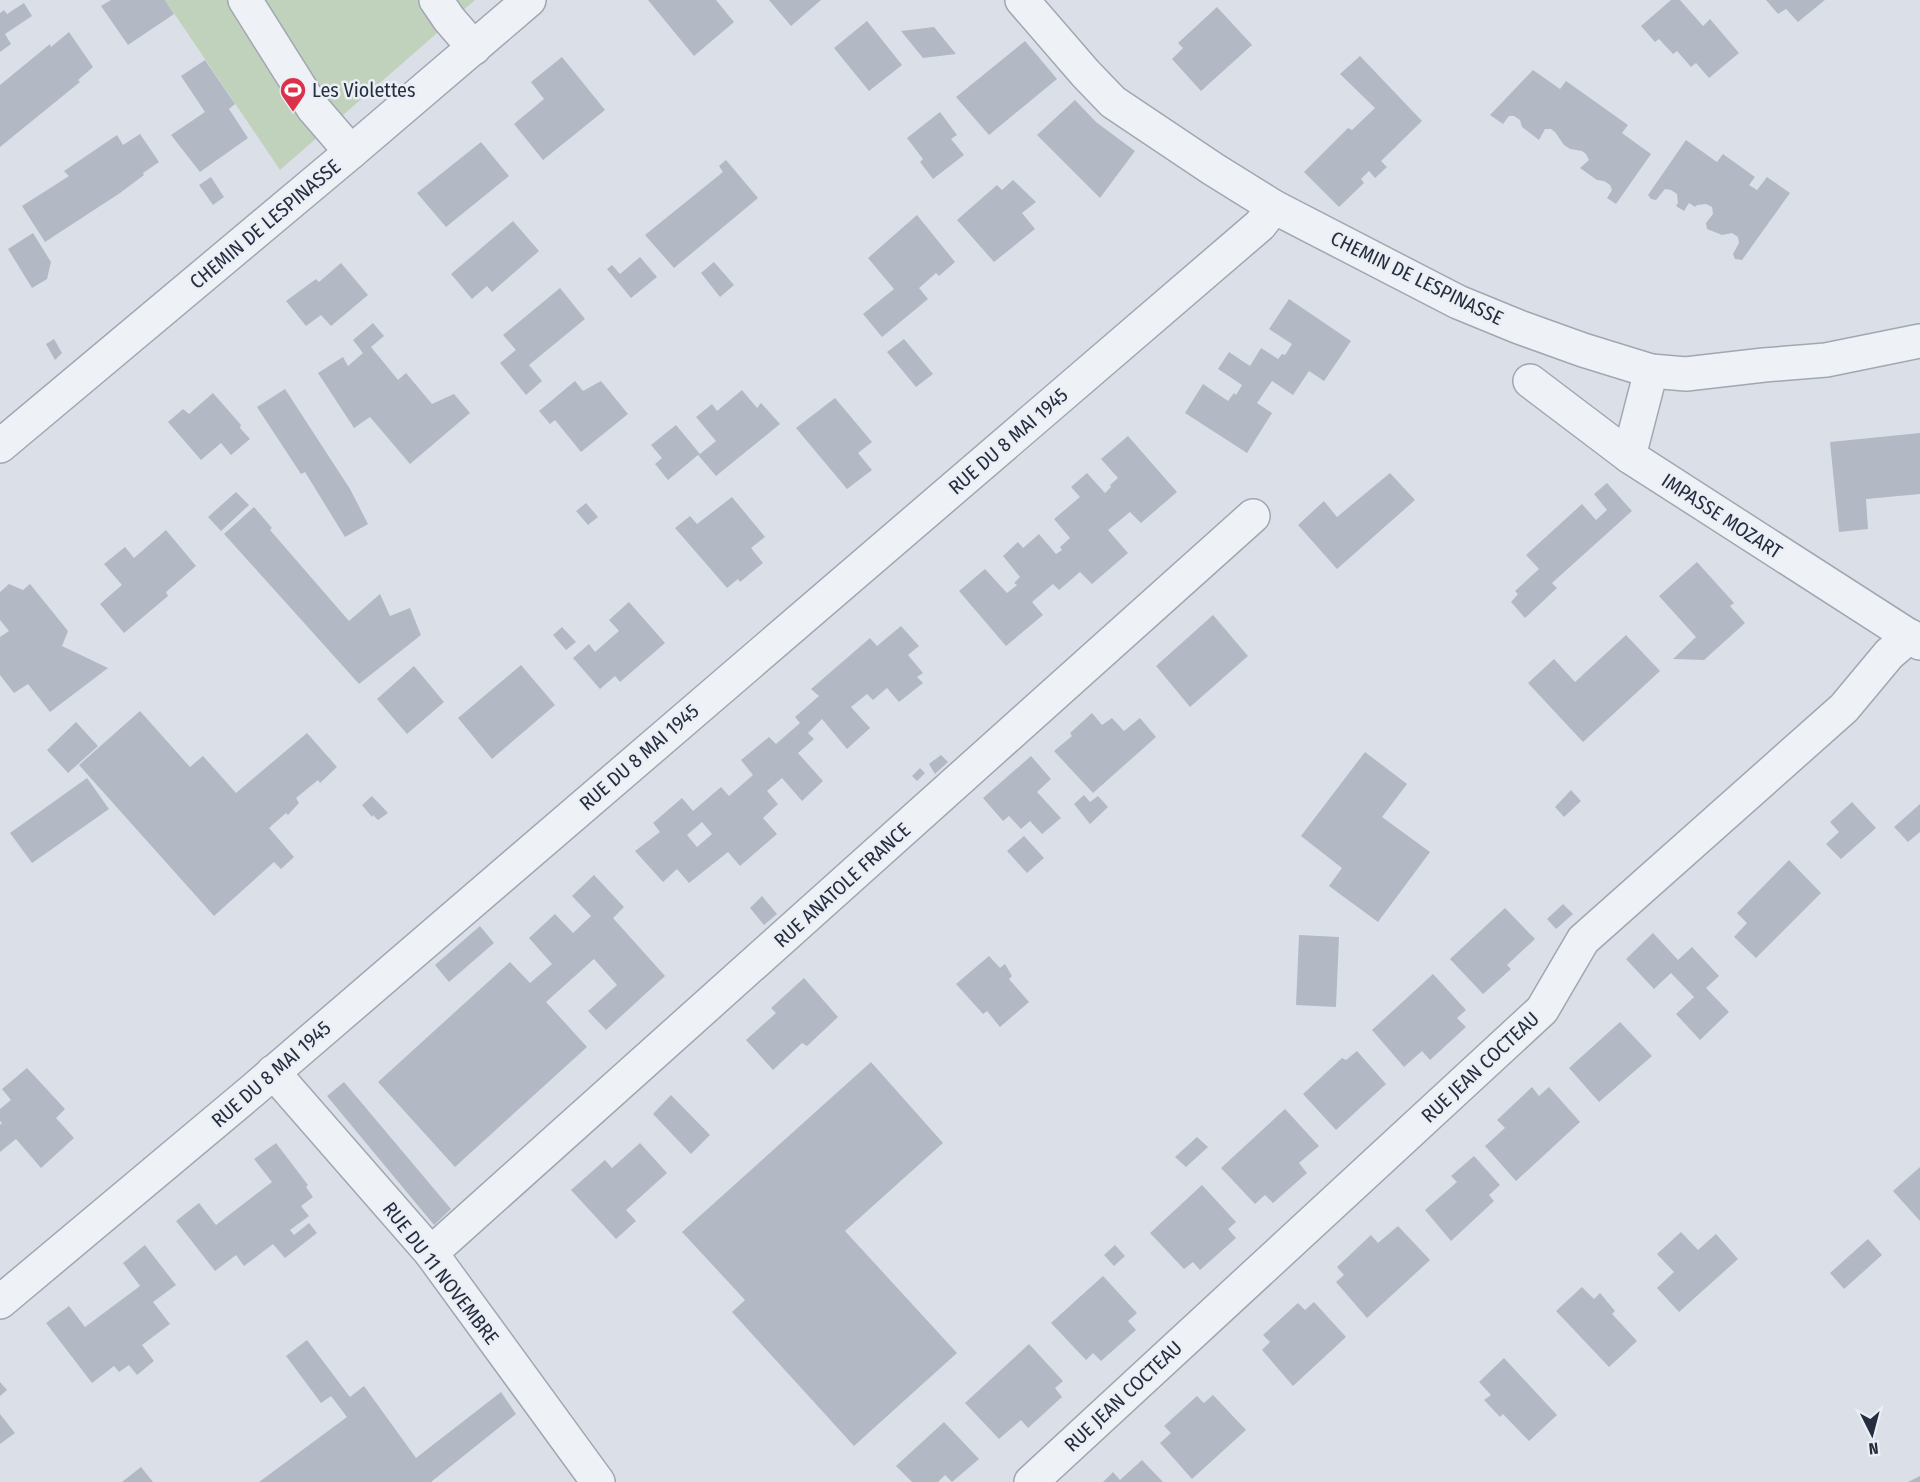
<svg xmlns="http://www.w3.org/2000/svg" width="1920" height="1482" font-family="'Fira Sans Condensed',sans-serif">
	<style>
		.pitch { fill: #c1d2bc }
		.building { fill: #b2b9c5; fill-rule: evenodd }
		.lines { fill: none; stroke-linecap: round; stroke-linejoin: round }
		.minor-casing { stroke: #a0a7b2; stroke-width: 36 }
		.minor { stroke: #eef1f6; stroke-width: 33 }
		.labels { text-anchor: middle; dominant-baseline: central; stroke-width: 5; stroke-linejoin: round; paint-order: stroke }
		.poi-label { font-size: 20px; fill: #242e3f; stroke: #ebeff5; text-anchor: start }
		.street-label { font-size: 20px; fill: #242e3f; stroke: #ebeff5 }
	</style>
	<rect width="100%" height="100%" fill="#dbe0e8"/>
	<polygon class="pitch" points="165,0 475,0 280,170"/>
	<g class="building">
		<polygon points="111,0 165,0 174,14 128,45 101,6"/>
		<polygon points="648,0 716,0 734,22 694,56"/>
		<polygon points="769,0 821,0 791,26"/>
		<polygon points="1671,0 1680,0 1703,26 1710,19 1739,53 1709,78 1696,63 1691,67 1677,51 1673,54 1659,39 1655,42 1641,26"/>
		<polygon points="1766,0 1825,0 1798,22 1786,9 1778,14"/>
		<polygon points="24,3 32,16 5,34 11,44 0,52 0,13 4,10 7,14"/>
		<polygon points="1217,7 1252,45 1201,91 1172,59 1183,48 1178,43"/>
		<polygon points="867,21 902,65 869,91 834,48"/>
		<polygon points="934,27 956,54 923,58 901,31"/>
		<polygon points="69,32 93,67 78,80 80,82 0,147 0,85 50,44 51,47"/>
		<polygon points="1025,41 1057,79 989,135 956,97"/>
		<polygon points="1360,56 1422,121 1381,161 1387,167 1375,178 1369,171 1361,179 1364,183 1339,207 1304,172 1348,128 1352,130 1375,108 1340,74"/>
		<polygon points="562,57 605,110 543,160 514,124 544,99 531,82"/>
		<polygon points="205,60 235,104 229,109 248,138 200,172 171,135 205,112 181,76"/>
		<polygon points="1533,70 1560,89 1566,81 1628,125 1622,133 1651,154 1616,204 1607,198 1612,190 1610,185 1604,181 1597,180 1580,168 1589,160 1586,154 1582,151 1570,149 1564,145 1555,132 1551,129 1545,129 1539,140 1522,127 1520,120 1514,116 1509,116 1503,124 1490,115"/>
		<polygon points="1075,100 1096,122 1135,151 1100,198 1037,135"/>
		<polygon points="940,112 957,135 951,139 964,155 933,179 920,162 923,159 907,138"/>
		<polygon points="140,134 159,162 143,173 144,175 120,193 45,242 22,206 69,176 64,171 117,135 123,145"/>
		<polygon points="1686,140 1717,162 1723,154 1755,177 1749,185 1757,190 1767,177 1790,193 1742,260 1735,259 1733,254 1739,243 1738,237 1732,233 1722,235 1707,229 1706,223 1713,214 1712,207 1706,204 1697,205 1695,207 1689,203 1684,211 1676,206 1678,203 1677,194 1671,190 1665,189 1656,200 1651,199 1648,195"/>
		<polygon points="481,142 509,176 446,227 417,193"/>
		<polygon points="726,160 758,198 674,268 645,235 723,172 719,166"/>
		<polygon points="211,177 224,197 213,205 199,185"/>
		<polygon points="1013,180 1036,202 1022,213 1035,229 994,262 957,220 997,185 1002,190"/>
		<polygon points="917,215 955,262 939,276 936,273 919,288 928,299 882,337 863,314 894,289 868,258"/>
		<polygon points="513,221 539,251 492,292 487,286 472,299 451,274"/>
		<polygon points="33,233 51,262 47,279 32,288 8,249"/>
		<polygon points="640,257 657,277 631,298 607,269 612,265 620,274"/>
		<polygon points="714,262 734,285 720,297 701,273"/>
		<polygon points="341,263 368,295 331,326 321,315 306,326 286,301 316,279 319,282"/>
		<polygon points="560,288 585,319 529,365 542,381 526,395 500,363 516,350 503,335"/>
		<polygon points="1289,299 1351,341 1324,381 1309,371 1293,395 1272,381 1257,403 1272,413 1247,453 1185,413 1203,384 1228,401 1234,393 1236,395 1242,385 1218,369 1229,352 1250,366 1261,348 1278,359 1282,354 1285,355 1292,344 1269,329"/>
		<polygon points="373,323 384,336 371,347 398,380 406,373 432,404 454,394 470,413 410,464 370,417 354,428 318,373 343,357 348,366 363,353 353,340"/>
		<polygon points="54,339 62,353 55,360 46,344"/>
		<polygon points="904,339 933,374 916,387 887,352"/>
		<polygon points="575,381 583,391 601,381 628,414 581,452 555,420 550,424 539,411"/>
		<polygon points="285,389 350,489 368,524 345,537 305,472 301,474 257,407"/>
		<polygon points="742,390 757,408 761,403 780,424 716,476 698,455 668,480 655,464 662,458 651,445 676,425 700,454 716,441 696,417 712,404 717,411"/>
		<polygon points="213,393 241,425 240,428 250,439 231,455 221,443 201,460 168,422 183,409 189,414"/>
		<polygon points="835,398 872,442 858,453 872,470 847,489 796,428"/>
		<polygon points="1920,433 1920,494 1866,499 1868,529 1839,532 1830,442"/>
		<polygon points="1128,436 1177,492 1141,523 1130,512 1108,530 1128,553 1092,584 1080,572 1059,590 1053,584 1032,602 1043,615 1006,646 959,591 985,569 1007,593 1017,585 1014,583 1020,577 1003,556 1018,542 1023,548 1039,534 1056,554 1062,550 1060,547 1070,538 1054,519 1080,497 1071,487 1087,473 1105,493 1111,487 1110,485 1118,478 1101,459"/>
		<polygon points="1390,473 1415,500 1337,569 1298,525 1324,501 1337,517"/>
		<polygon points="1607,483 1632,511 1552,583 1557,588 1525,618 1511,602 1518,594 1515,591 1539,569 1526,555 1582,504 1596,520 1607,510 1594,494"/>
		<polygon points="236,492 249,505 221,531 208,517"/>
		<polygon points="732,497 765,537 751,548 763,563 740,582 738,579 727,588 675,528 690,516 697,524"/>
		<polygon points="586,503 598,517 588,525 576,511"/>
		<polygon points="254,507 272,528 270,530 349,621 380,594 390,616 410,608 421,635 359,684 224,534"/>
		<polygon points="166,530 196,566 166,592 168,596 124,633 100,604 122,585 104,564 125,547 134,558"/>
		<polygon points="1697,562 1734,603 1730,606 1745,623 1704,660 1673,659 1696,637 1659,596"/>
		<polygon points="9,584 23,590 30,584 68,631 62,646 108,668 50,712 28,684 14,693 0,675 0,637 9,631 0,620 0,592"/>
		<polygon points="629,602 665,643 620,682 615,676 600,689 573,658 589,644 595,652 619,631 609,620"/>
		<polygon points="1213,615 1248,656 1190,707 1156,666"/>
		<path d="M901,626L919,646L908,655L923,673L917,677L923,683L899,702L887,688L873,700L867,694L851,707L870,728L847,749L822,719L808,733L814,739L798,753L823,781L802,801L782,778L767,791L778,804L763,818L777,834L740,866L728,852L689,883L677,869L663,882L635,851L660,832L653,823L682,798L693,811L721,787L729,796L753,775L741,760L769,737L776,744L800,723L795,717L819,696L811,689L870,638L877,646ZM702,822L712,834L697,847L687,835Z"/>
		<polygon points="562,627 576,642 566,650 553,635"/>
		<polygon points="1626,635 1660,671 1583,742 1528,683 1554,659 1575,682"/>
		<polygon points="521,665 555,705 492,759 458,718"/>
		<polygon points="414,666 444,702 407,734 377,699"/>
		<polygon points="140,711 190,767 203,756 236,793 307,733 337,767 320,783 318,780 296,798 299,803 288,815 286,813 269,828 294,857 281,869 274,862 214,916 79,765"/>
		<polygon points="1092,713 1102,725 1112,718 1124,731 1140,718 1156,737 1093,793 1054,751 1072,736 1070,733"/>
		<polygon points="76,722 98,746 68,773 47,750"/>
		<polygon points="1365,752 1407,784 1382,817 1430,852 1378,922 1329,886 1342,868 1301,836"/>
		<polygon points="941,755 948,762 935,774 929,764"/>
		<polygon points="1031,756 1051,779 1037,792 1061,818 1042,834 1030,821 1021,829 1009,816 1003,821 983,798"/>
		<polygon points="920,768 925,773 917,781 912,776"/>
		<polygon points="87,778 109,809 32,863 10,833"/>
		<polygon points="1571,790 1581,801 1564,817 1555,807"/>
		<polygon points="1084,795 1090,802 1098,796 1108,807 1090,824 1074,804"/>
		<polygon points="372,796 388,813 378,820 373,815 372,817 362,805"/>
		<polygon points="1852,802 1876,828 1841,859 1826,844 1839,832 1830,822"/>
		<polygon points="1920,804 1920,832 1908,842 1894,827"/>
		<polygon points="1024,836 1044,858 1027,873 1007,851"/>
		<polygon points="1789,860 1821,893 1756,958 1734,937 1747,923 1737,913"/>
		<polygon points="594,875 624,907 613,918 665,976 606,1030 588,1011 617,985 594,959 546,1002 587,1047 455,1167 378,1082 510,962 530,983 552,964 529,938 555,914 573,933 591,916 572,896"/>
		<polygon points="762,896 777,914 764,925 750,908"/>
		<polygon points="1563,904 1573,914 1556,929 1547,919"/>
		<polygon points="1505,908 1535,939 1507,965 1511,969 1483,994 1450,959"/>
		<polygon points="480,926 494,943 449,982 435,965"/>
		<polygon points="1653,933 1678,960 1692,947 1719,976 1706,988 1729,1012 1700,1040 1676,1014 1694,997 1671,973 1654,989 1626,959"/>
		<polygon points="1299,935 1339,937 1336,1007 1296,1005"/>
		<polygon points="989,956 1000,968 1005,964 1012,976 1009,979 1029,1002 1000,1027 987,1011 983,1014 956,984"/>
		<polygon points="1433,974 1466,1010 1457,1018 1466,1027 1430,1060 1422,1051 1404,1067 1372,1030"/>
		<polygon points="804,978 838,1017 807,1046 802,1043 773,1070 746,1040 776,1013 771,1008"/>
		<polygon points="1620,1022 1652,1056 1599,1102 1569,1068"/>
		<polygon points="1357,1051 1386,1084 1336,1130 1303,1094 1342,1058 1346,1060"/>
		<polygon points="871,1062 943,1143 845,1231 957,1353 854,1446 732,1312 745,1300 682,1232"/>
		<polygon points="27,1068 65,1109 56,1118 74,1138 41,1168 16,1139 0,1152 0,1125 2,1123 0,1121 0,1109 11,1100 2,1089"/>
		<polygon points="344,1082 451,1209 434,1225 327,1096"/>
		<polygon points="1532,1087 1539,1096 1549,1087 1580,1122 1516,1181 1485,1146 1505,1128 1497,1120"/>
		<polygon points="671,1095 710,1135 691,1154 653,1114"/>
		<polygon points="1285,1109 1319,1146 1299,1163 1307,1173 1273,1203 1265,1195 1255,1204 1221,1168"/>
		<polygon points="1197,1137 1208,1147 1186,1167 1175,1157"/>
		<polygon points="276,1143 308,1185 306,1187 313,1197 301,1206 309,1216 290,1230 294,1235 309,1223 317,1233 285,1258 273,1244 244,1266 236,1255 215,1271 176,1221 199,1203 216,1225 272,1182 254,1159"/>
		<polygon points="640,1143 667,1173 626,1210 636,1221 616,1239 571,1190 605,1160 612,1168"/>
		<polygon points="1474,1156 1500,1185 1489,1195 1494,1201 1451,1241 1425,1210 1457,1182 1451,1176"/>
		<polygon points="1920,1167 1920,1221 1893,1191"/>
		<polygon points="1202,1185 1236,1222 1228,1229 1236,1238 1200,1270 1193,1262 1184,1269 1150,1233"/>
		<polygon points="1398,1226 1430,1260 1367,1318 1336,1282 1344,1275 1337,1267 1371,1235 1378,1243"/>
		<polygon points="1681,1232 1698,1250 1716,1234 1738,1259 1679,1312 1657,1288 1674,1272 1657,1254"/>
		<polygon points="1868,1239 1882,1255 1844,1289 1830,1273"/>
		<polygon points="145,1245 176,1285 153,1302 170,1324 142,1345 154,1361 137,1375 129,1365 119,1372 114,1366 92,1383 46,1323 69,1306 85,1327 140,1286 123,1263"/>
		<polygon points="1115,1245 1125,1256 1114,1266 1104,1255"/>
		<polygon points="1103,1276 1137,1313 1128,1321 1136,1330 1101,1361 1093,1353 1086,1360 1051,1323"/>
		<polygon points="1582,1287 1594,1299 1600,1293 1615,1311 1612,1314 1637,1341 1609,1367 1556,1311"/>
		<polygon points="1314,1302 1346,1337 1293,1386 1262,1350 1270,1342 1263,1335 1298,1303 1305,1310"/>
		<polygon points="307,1340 350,1397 364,1386 416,1458 501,1392 516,1414 431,1482 259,1482 347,1417 331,1396 321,1403 286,1356"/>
		<polygon points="1029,1344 1063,1381 1055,1388 1062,1397 1028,1428 1021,1420 999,1439 965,1403"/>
		<polygon points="1504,1358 1557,1415 1529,1441 1503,1414 1500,1417 1484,1400 1491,1395 1479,1382"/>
		<polygon points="0,1382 7,1390 0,1396"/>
		<polygon points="1213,1395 1246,1430 1192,1479 1160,1443 1171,1433 1164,1426 1197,1396 1204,1403"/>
		<polygon points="0,1414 15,1433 0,1444"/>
		<polygon points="944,1422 979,1459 952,1482 945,1475 938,1482 912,1482 896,1466"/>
		<polygon points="1142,1460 1163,1482 1103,1482 1113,1472 1120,1480"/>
		<polygon points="141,1467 153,1482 122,1482"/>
		<polygon points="1920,1476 1920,1482 1908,1482"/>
	</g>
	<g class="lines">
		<g class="minor-casing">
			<g id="minor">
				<polyline points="245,0 313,108 351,152"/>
				<polyline points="436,0 449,19 474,48"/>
				<polyline points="1022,0 1086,74 1113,102 1213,169 1274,207 1458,302 1519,327 1583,350 1651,371 1686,374 1764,365 1826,360 1920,341"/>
				<polyline points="1530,381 1629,456 1920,643"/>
				<polyline points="0,446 351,152 529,0"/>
				<polyline points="1629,456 1651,371"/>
				<polyline points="273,1072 431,1253 598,1482"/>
				<polyline points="431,1253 1253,516"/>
				<polyline points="0,1302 252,1091 1260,225 1274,207"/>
				<polyline points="1031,1482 1542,1010 1583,940 1844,708 1889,654 1910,636"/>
			</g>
		</g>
		<use href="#minor" class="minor"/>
	</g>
	<defs>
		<g id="stadium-pin" transform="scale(1.35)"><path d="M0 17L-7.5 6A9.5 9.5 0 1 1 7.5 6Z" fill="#dc314b" stroke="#ebeff5"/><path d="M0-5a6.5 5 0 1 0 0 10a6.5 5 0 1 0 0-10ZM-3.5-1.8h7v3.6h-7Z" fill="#fff"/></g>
	</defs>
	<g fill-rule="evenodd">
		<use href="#stadium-pin" x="293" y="90"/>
	</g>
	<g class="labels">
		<g class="poi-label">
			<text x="312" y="90">Les Violettes</text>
		</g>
		<g class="street-label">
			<text transform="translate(265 224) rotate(-40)">CHEMIN DE LESPINASSE</text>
			<text transform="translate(1417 278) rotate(26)">CHEMIN DE LESPINASSE</text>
			<text transform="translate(1008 441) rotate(-41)">RUE DU 8 MAI 1945</text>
			<text transform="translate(1722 516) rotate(33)">IMPASSE MOZART</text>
			<text transform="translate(639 757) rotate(-41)">RUE DU 8 MAI 1945</text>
			<text transform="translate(842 885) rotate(-42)">RUE ANATOLE FRANCE</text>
			<text transform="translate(1480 1067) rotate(-43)">RUE JEAN COCTEAU</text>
			<text transform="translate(271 1074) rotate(-41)">RUE DU 8 MAI 1945</text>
			<text transform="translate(441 1273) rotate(52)">RUE DU 11 NOVEMBRE</text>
			<text transform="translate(1123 1396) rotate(-43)">RUE JEAN COCTEAU</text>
		</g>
	</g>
	<g transform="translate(1872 1434) rotate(174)" stroke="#ebeff5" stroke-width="4.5" paint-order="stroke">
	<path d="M0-4.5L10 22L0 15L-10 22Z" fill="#242e3f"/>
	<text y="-9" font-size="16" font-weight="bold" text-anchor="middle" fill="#242e3f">N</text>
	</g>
</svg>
